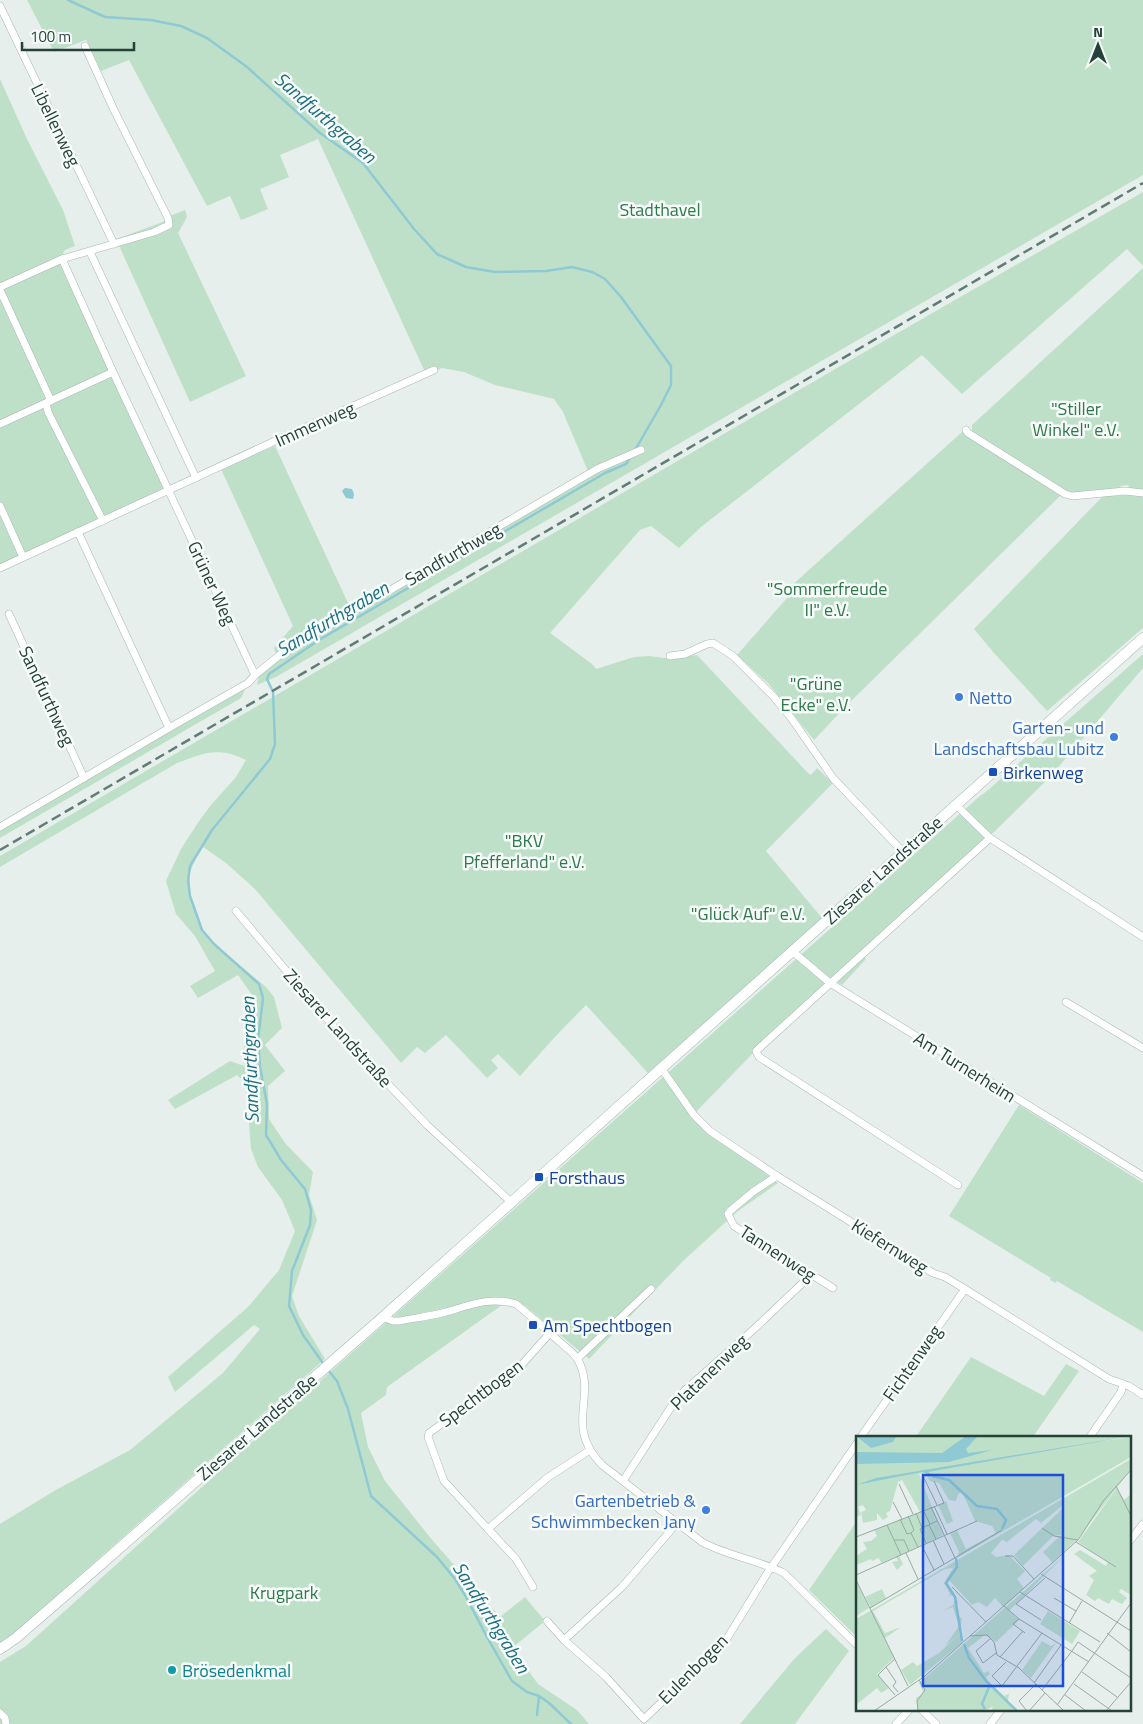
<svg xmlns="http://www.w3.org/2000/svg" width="1143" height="1724" font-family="'Titillium Web',sans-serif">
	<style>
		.green { fill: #bfe0c8 }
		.water { fill: #8ec9d4 }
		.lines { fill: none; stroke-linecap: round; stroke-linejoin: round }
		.stream { stroke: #8ec9d4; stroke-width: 2.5 }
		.street-casing { stroke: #a8b8b2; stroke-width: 8 }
		.secondary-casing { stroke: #a4bbb3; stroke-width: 11 }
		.street { stroke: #fff; stroke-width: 7 }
		.secondary { stroke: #fff; stroke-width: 10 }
		.rail { stroke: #5f7d75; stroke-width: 2.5; stroke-dasharray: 10 5; stroke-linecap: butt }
		.shop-dot { fill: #3f7fe0; stroke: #f7fbf9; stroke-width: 2 }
		.transit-dot { fill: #1a4fb4; stroke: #f7fbf9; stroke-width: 2 }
		.culture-dot { fill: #0f9aa8; stroke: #f7fbf9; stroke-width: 2 }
		.labels { text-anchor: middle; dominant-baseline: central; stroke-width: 5; stroke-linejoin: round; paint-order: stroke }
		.street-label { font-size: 18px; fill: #24423a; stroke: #f7fbf9 }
		.park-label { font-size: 18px; fill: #2d7a4b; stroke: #f7fbf9 }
		.shop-label { font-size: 18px; fill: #366cbe; stroke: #f7fbf9; text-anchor: end }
		.transit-label { font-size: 18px; fill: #164399; stroke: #f7fbf9; text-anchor: start }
		.culture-label { font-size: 18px; fill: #0d838f; stroke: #f7fbf9; text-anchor: start }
		.water-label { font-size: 19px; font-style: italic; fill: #1c6f80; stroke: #f7fbf9 }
		.inset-river { fill: none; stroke: #8ec9d4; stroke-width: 2.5 }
		.inset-road { fill: none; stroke: #98aaa4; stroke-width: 1 }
		.view { fill: #1d4ed8; fill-opacity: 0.15; stroke: #1d4ed8; stroke-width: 2.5 }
		.inset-edge { fill: none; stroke: #24423a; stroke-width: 2.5 }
	</style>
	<rect width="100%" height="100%" fill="#e6efeb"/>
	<g class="green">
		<polygon points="27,0 1143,0 1143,175 276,677 257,685 259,676 279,657 590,476 563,412 554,399 495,385 464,372 442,368 428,374 425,372 318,139 280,155 289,177 260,189 268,209 241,220 230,196 207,206 129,60 101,71 86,40 54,52"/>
		<polygon points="0,79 27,139 63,210 75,246 65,250 61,257 0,283"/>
		<path d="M1143,192V266L1127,249L962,394L922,355L701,527L679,548L651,526L640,530L550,633L592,664L596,669L634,657L649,656L672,659L697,655L808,773L811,775L817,768L833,783L766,851L822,918L648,1073L586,1005L553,1039L520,1076L498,1054L491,1060L498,1068L487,1078L446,1035L425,1053L417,1047L401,1063L255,889L226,863L203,847L196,857L190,873V895L202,932L212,942L266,987L274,997L282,1028L265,1045L285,1071L268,1086L269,1119L285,1143L313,1172L309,1195L317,1220L292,1296L299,1316L325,1359L13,1634L0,1643V1524L54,1491L130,1450L223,1373L260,1329L254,1325L175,1392L168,1377L249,1306L279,1270L295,1231L282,1200L258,1167L251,1149L246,1084L237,1075L175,1109L168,1100L230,1061L244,1066V1045L249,1032V1012L257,1002L238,975L198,998L190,986L215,971L195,936L176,914L166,881L181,849L199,821L211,805L236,777L246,760C219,746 203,753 177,763L0,867V856L842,365Z"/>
		<polygon points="185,210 187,217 178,233 246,376 190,402 116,239 163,222 170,216"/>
		<polygon points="61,263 164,489 0,565 0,290"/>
		<polygon points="1143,268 1143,491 1130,488 1128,485 1120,486 1119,488 1071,493 972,432 972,425"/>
		<polygon points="962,432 1061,495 849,703 814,740 768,683 737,655 794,590 790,587"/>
		<polygon points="275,446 348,603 382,591 276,654 274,648 293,626 221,469"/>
		<polygon points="1138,495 1143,496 1143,628 1047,711 994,653 974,629 1103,496"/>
		<polygon points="1143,654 1143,668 1048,779 994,832 861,953 866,959 842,985 833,979 757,1049 696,1112 693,1116 705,1131 746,1158 778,1183 738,1211 684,1260 589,1359 524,1305 502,1305 387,1387 386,1395 361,1413 368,1447 385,1481 433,1541 500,1617 525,1597 545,1621 512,1648 538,1684 577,1710 589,1724 0,1724 0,1662 26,1646 284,1413 980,796 987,791"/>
		<polygon points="245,690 241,698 0,838 0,830 170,730 234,694"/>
		<polygon points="1019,1105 1143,1183 1143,1332 1057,1281 1056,1283 1050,1280 1051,1278 949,1216"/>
		<polygon points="971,1357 1044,1396 1066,1364 1079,1371 1032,1438 915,1438"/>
		<polygon points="857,1521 857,1637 809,1590"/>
		<polygon points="826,1629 849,1651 795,1724 740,1724 795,1658"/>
	</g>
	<polygon class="water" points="345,488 352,489 354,494 353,499 346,498 342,491"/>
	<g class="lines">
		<g class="stream">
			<polyline points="68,0 105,17 151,20 181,26 207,38 247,67 320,133 363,163 414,229 437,254 466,267 495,272 546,271 572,267 592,272 605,279 621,297 671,366 671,385 661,405 634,452"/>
			<polyline points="325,1366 303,1335 289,1306 292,1271 310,1225 311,1210 305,1189 281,1160 266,1135 267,1104 260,1067 258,1040 263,998 259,984 214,944 202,930 190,896 188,880 190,866 212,830 270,759 275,744 273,692 267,679 269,674 319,640 605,473 626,464 631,456"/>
			<polyline points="328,1370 337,1381 348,1409 371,1496 437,1557 455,1579 465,1595 487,1637 512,1681 527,1692 539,1696 549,1703 571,1724"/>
			<polyline points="537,1715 539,1696"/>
		</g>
		<g class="street-casing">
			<g id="street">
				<polyline points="0,6 114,244"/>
				<polyline points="90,252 196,478"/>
				<polyline points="62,259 113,372 255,675"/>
				<polyline points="0,287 62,259 154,232 169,225 168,218 114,110 85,46"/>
				<polyline points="0,290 51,401"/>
				<polyline points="46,403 48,412 103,521"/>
				<polyline points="0,424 113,372"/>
				<polyline points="966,430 968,433 1065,494 1072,496 1125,491 1143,493"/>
				<polyline points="0,506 23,557"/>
				<polyline points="78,532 169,728"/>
				<polyline points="0,568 275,441 434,370"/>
				<polyline points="9,614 84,778"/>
				<polyline points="670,656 685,654 707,644 713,643 733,656 773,696 792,719 833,778 903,852"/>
				<polyline points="956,805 990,838 1143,937"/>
				<polyline points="0,827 169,728 248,683 255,675 281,654 597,469 641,450"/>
				<polyline points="236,911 332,1025 427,1125 511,1202"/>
				<polyline points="792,951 830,983 1143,1176"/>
				<polyline points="1066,1002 1143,1048"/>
				<polyline points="661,1068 694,1115 710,1131 777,1176 933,1273 945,1277 965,1289 1109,1379 1129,1386 1143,1395"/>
				<polyline points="777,1176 754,1191 730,1211 728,1214 734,1226 833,1288"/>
				<polyline points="958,1185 759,1057 756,1051 990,838"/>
				<path d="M383,1317L393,1321H399C415,1318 431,1316 446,1312C470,1305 491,1296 516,1304C532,1317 547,1330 562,1344C568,1349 575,1354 578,1360C598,1397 563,1425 602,1465L702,1542C728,1556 758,1560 784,1573L857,1645"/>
				<polyline points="550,1333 517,1370 429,1433 428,1437 444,1481 488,1529 547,1478 590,1450"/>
				<polyline points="578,1358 651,1289"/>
				<polyline points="860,1438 965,1289"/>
				<polyline points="1089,1438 1121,1392 1123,1384"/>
				<polyline points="623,1481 673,1404 684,1391 753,1330 811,1275"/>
				<polyline points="677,1523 622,1587 564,1640 606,1677 644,1719 726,1640 768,1572 857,1443"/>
				<polyline points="488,1529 516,1559 533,1587"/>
				<polyline points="1129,1542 1143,1524"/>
				<polyline points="547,1621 564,1640"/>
				<polyline points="922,1710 936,1724"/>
				<polyline points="0,1713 5,1718 6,1724"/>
				<polyline points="896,1724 909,1710"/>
				<polyline points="990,1724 1001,1710"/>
			</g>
		</g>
		<g class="secondary-casing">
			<polyline id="secondary" points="0,1649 16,1638 98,1567 383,1317 1143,638"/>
		</g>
		<use href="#street" class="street"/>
		<use href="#secondary" class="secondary"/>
		<polyline class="rail" points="0,850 1143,183"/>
	</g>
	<g class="shop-dot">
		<circle cx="959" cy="697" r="5"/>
		<circle cx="1114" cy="737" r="5"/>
		<circle cx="706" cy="1510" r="5"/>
	</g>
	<g class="transit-dot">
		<rect x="988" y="767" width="10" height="10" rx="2.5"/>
		<rect x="534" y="1172" width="10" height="10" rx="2.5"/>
		<rect x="528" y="1320" width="10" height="10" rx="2.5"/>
	</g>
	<circle class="culture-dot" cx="172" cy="1670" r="5"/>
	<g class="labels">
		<g class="street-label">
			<text transform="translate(56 125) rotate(64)">Libellenweg</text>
			<text transform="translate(315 424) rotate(-24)">Immenweg</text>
			<text transform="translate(453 554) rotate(-30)">Sandfurthweg</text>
			<text transform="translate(212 583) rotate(65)">Grüner Weg</text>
			<text transform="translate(47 696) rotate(65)">Sandfurthweg</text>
			<text transform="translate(883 870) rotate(-42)">Ziesarer Landstraße</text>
			<text transform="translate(338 1028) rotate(48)">Ziesarer Landstraße</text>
			<text transform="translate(965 1067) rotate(32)">Am Turnerheim</text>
			<text transform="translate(890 1246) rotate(32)">Kiefernweg</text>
			<text transform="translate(778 1253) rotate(33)">Tannenweg</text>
			<text transform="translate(912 1363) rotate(-55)">Fichtenweg</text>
			<text transform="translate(709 1372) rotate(-44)">Platanenweg</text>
			<text transform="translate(481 1393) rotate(-37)">Spechtbogen</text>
			<text transform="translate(257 1427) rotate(-41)">Ziesarer Landstraße</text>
			<text transform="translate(693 1669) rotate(-45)">Eulenbogen</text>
		</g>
		<g class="park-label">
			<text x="660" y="209">Stadthavel</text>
			<text x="1076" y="408">"Stiller<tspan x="1076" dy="21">Winkel" e.V.</tspan></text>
			<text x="827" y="588">"Sommerfreude<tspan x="827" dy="21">II" e.V.</tspan></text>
			<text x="816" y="683">"Grüne<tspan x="816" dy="21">Ecke" e.V.</tspan></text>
			<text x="524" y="840">"BKV<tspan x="524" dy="21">Pfefferland" e.V.</tspan></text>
			<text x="748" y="913">"Glück Auf" e.V.</text>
			<text x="284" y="1592">Krugpark</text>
		</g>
		<g class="shop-label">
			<text x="969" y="697" text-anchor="start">Netto</text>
			<text x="1104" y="727">Garten- und<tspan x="1104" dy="21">Landschaftsbau Lubitz</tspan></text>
			<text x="696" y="1500">Gartenbetrieb &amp;<tspan x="696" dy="21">Schwimmbecken Jany</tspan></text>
		</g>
		<g class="transit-label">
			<text x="1003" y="772">Birkenweg</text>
			<text x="549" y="1177">Forsthaus</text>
			<text x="543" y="1325">Am Spechtbogen</text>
		</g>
		<g class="culture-label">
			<text x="182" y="1670">Brösedenkmal</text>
		</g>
		<g class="water-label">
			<text transform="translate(326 117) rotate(41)">Sandfurthgraben</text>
			<text transform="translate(332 618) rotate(-31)">Sandfurthgraben</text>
			<text transform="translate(249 1060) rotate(-92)">Sandfurthgraben</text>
			<text transform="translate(492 1617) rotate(58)">Sandfurthgraben</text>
		</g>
	</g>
	<g transform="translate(856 1436)">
		<rect width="275" height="275" fill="#e6efeb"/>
		<path d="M0,0H274L241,6L275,1V21L101,122L103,116L94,97L101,94L110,113L140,97L136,90L119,85L106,56L102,58L100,65L93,64L83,47L74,45L69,37L63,38L87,99L43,120L47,128L41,134L36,126L42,125L40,121L25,127L23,122L16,125L15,123L0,129V120L11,113L7,106L15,105L21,100L18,94L64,76L46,44L42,46L34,75L30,77L32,81L27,84L21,77V84L7,87L5,76L10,74L7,69L2,71L5,79L0,81ZM275,23V33L221,104L196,126L187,116L205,99L197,100L167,130L158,119L207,72L206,70L185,87L180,83L151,106L146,104L135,117L140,121L153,119L169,135L161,143L168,152L147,171L139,162L131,171L122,166L116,169L92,143V153L102,165L100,176L106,183L103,198L107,206L54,249L45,234L57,226L61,230L83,217L99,202L89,210L103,190L97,171L88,174L97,169L99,162L96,159L92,161L94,158L88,147L97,132L89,133L17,175L29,197L45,191L29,202L38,222L21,238L33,252L25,257L21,252L0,269V183ZM261,52L268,64L275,58V159L265,153L263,156L275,165L271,162L266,168L256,163L253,168L242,162L239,165L230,159L238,144L233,140L241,135L218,118L224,114L250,130L252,126L222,106ZM90,65L97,85L91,88L82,69ZM209,119L153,175L163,184L140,206L129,199L112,212L128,237L132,235L134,238L130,241L133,246L148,260L153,258L152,265L163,275H135L137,270L129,275H62L60,262L68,257L63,247ZM0,145L13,172L0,180ZM26,153L30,162L15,172L9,161ZM192,175L224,195L216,208L184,188ZM186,205L195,210L200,207L175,242L166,234Z" fill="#bfe0c8"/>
		<path d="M0,0H40V1L37,6L15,12ZM110,0H122L110,13L112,17L136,14L93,26L0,28V16L86,17ZM275,0L72,36L77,40L66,36L0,49L20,42Z" fill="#8ec9d4"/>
		<path class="inset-river" d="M76,40L93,44L121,70L141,73L150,84L146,93M100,122L101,131L90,147L99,161L106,205M108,208L113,222L130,245L161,275M129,273L126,268L133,251"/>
		<path class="inset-road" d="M67,40L81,69M43,48L57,78M260,50L275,80M37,66L46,83M78,70L91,98M75,71L99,122M67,74L74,88M60,77L66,92M44,83L51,98L55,97L58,94L52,80M31,89L45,119M73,89L80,103M186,92L198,100L222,104M55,97L62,111M0,101L88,67L78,45M38,104H48L53,115M77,104L88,128M220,106L260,131M70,107L64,93L81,85M68,114L78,134M50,117L62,143M149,120H157L178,143M185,138L275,195M0,139L121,85M0,144L52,250M96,151L130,186M164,156L244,206M198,162L220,175M148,170L163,183L233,226M14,172L146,94M163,183L157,188L169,197M185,184L160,168L189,142M213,187L226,165M251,197L275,216M114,200L131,199L138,206L141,219L163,232L208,275M135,202L120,215L127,227L140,217M216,215L222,206L275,242M144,221L167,195M39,223L30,231L40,246L37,250L42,256M150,226L136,240L146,250L186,197M30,231L22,239L39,259M226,236L261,261M178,247L205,209M218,248L256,275M186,254L216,215M209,259L230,275M201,269L275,167M18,275L69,240L222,104L248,64L275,34M62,275L61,265L69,254L63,244M171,275L163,265L180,248M173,275L189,257M250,275L275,246"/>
		<path class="view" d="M67,39H207V250H67Z"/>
		<rect width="275" height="275" class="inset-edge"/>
	</g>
	<g transform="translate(1098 45)" stroke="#f7fbf9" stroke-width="4" paint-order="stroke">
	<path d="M0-4L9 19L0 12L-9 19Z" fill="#24423a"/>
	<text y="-8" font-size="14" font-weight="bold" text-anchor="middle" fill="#24423a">N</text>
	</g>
	<path d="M22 42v8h112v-8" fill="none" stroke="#24423a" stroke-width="2.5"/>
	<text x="30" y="42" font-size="15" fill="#24423a" stroke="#f7fbf9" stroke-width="4" paint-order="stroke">100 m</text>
</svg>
